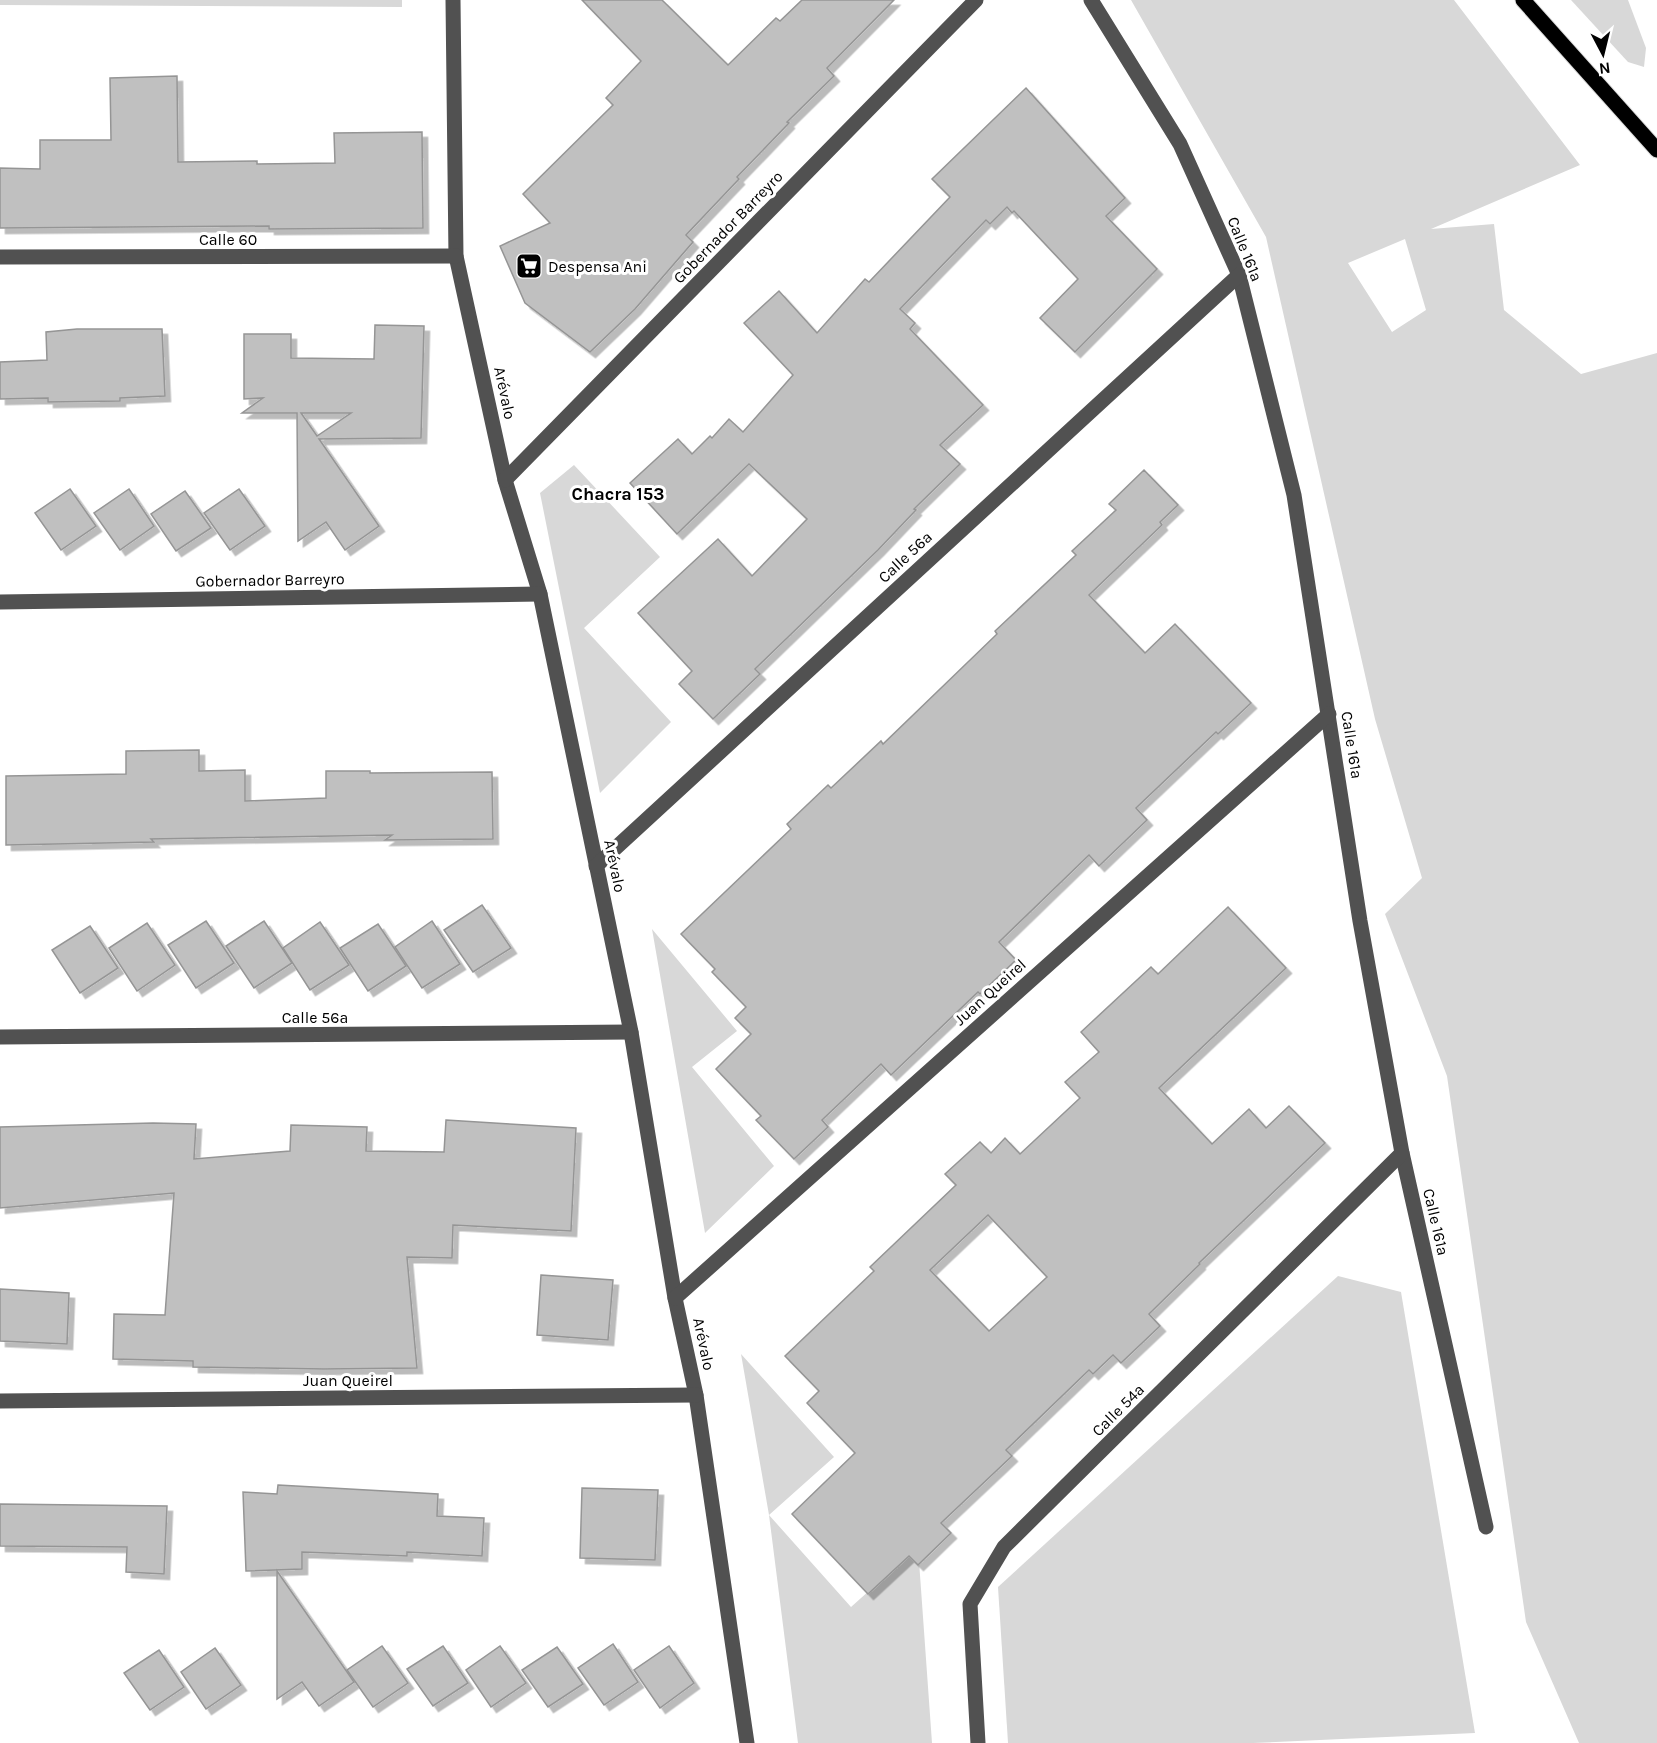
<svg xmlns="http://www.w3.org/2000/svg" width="1657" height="1743" font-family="Karla,sans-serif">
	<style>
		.green { fill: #d8d8d8; fill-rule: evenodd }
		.building { fill: #c0c0c0; stroke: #959595; stroke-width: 1.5; fill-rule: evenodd; filter: url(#shadow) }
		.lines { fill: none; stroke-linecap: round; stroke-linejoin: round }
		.major-casing { stroke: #dbdbdb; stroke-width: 17 }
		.minor { stroke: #515151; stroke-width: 15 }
		.major { stroke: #000; stroke-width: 15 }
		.labels { text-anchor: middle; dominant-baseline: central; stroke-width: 6; stroke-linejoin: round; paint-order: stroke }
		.street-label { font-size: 16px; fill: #000; stroke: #fff }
		.poi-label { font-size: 16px; fill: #000; stroke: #fff; text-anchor: start }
		.neighbourhood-label { font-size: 18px; font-weight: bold; fill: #000; stroke: #fff }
	</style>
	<defs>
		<filter id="shadow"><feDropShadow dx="5.5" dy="5.5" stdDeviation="0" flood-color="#0004"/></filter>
	</defs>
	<rect width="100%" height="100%" fill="#fff"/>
	<g class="green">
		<polygon points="0,0 402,0 402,7 0,5"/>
		<path d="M1131,0H1454L1580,165L1431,229L1494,224L1504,310L1581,374L1657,353V1743H1579L1526,1622L1447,1076L1385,914L1422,878L1375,719L1266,237ZM1405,239L1426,310L1392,332L1348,263Z"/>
		<polygon points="1571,0 1628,0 1646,48 1644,67 1628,62"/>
		<polygon points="574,465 660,557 584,628 671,722 600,793 540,493"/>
		<polygon points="652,929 737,1031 692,1067 774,1166 705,1233"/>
		<polygon points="1338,1276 1401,1292 1475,1733 1253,1743 1008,1743 998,1587"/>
		<polygon points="741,1354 834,1457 769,1515 851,1607 918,1547 932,1743 798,1743 769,1515"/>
	</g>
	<g class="building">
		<polygon points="582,0 662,0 728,65 776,18 780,21 802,0 894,0 827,68 834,76 787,122 789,123 737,177 739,179 686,235 693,242 635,309 590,352 525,303 500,246 550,223 523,194 613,105 606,98 641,61"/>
		<polygon points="177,76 178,162 257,161 257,164 335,163 334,133 422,132 423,228 269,229 269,226 0,228 0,168 40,169 40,140 111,140 110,78"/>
		<polygon points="1026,88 1125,198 1106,216 1157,269 1075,352 1040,318 1078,279 1014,211 1012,213 1007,207 990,224 986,220 900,309 915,323 910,329 983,405 940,445 960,464 914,509 916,510 878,550 755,669 760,674 713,719 679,684 692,671 638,613 718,539 752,576 807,519 749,464 677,534 630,483 678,439 692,454 710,436 712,438 729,419 743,432 793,375 744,323 779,291 817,333 865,279 869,282 950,197 932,179"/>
		<path d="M375,325L424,326L421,438L319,439L379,526L345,550L326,522L298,541L297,413H242L263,398L244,399V334H291V358L374,359ZM301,413H351L317,436Z"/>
		<polygon points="77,329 162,329 165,396 120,398 120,401 48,402 48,398 0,399 0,362 47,360 46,332"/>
		<polygon points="1144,470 1178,505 1160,522 1162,525 1089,595 1145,653 1175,624 1251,703 1218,734 1216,732 1136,808 1147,820 1099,866 1089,855 999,942 1016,960 980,994 978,992 891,1075 881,1064 822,1120 828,1127 794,1159 756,1120 761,1116 716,1069 751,1034 735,1018 746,1007 712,972 715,969 681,934 791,829 787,824 828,785 831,788 881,741 883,744 997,634 995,631 1076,555 1072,551 1116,510 1109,504"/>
		<polygon points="70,489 96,526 61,550 35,513"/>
		<polygon points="129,489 154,526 120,550 94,513"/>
		<polygon points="239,489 265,526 230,550 204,513"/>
		<polygon points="185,491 211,528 176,551 151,514"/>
		<polygon points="199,750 199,771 245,770 245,801 326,798 326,771 370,771 370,773 492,772 493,839 385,840 392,835 151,839 154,842 6,845 6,776 126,774 126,751"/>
		<polygon points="482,905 511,948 473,972 444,930"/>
		<path d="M1228,907L1286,968L1159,1088L1212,1144L1249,1109L1266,1128L1289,1106L1325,1143L1199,1263L1200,1264L1149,1314L1160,1326L1121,1363L1113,1355L1093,1374L1089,1370L1006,1450L1012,1456L941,1523L951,1533L918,1565L909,1556L868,1594L792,1514L855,1453L807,1403L819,1391L785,1356L874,1271L870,1267L956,1185L945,1174L980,1142L991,1153L1005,1138L1020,1154L1080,1098L1065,1082L1099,1052L1081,1032L1151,967L1158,974ZM988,1215L1047,1277L989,1331L930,1270Z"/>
		<polygon points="206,921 234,963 196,988 168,945"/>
		<polygon points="264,921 292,963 254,988 226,946"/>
		<polygon points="432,921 460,964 422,988 395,947"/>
		<polygon points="320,922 349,965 310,990 283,948"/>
		<polygon points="147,923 175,965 137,991 109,948"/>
		<polygon points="378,924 406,966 368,991 340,948"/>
		<polygon points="90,926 118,968 80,993 52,950"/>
		<polygon points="446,1120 576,1128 571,1231 453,1225 452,1258 407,1257 417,1368 324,1369 193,1367 193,1361 113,1359 114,1314 165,1315 174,1193 0,1208 0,1127 153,1123 196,1124 194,1159 290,1151 291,1125 367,1127 366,1151 444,1152"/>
		<polygon points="541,1275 613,1280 608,1340 537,1335"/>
		<polygon points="0,1289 69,1293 67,1344 0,1341"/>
		<polygon points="278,1485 438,1494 437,1516 484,1518 482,1556 407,1552 407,1556 302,1552 302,1569 246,1571 243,1492 277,1494"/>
		<polygon points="582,1488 658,1490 655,1560 580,1558"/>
		<polygon points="0,1504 167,1506 164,1574 126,1572 127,1547 0,1546"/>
		<polygon points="277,1571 354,1682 319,1706 302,1682 277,1699"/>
		<polygon points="613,1644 638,1682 604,1705 578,1668"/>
		<polygon points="382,1646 408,1683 373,1707 347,1670"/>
		<polygon points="443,1646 468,1683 433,1706 407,1669"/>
		<polygon points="500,1646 526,1683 491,1707 466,1670"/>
		<polygon points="669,1646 694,1683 660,1708 634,1670"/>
		<polygon points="557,1647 583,1684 548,1707 522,1670"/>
		<polygon points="215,1648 241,1685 206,1709 181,1672"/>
		<polygon points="159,1650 184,1687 150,1710 124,1673"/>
	</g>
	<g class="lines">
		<g class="major-casing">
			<polyline id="major" points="1523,0 1657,150"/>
		</g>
		<g class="minor">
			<polyline points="453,0 456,256 505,480 540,594 631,1032 675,1298 696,1395 747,1743"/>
			<polyline points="1091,0 1180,144 1239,275 1294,495 1360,921 1402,1153 1486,1527"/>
			<polyline points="0,257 456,256"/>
			<polyline points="505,480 976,0"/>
			<polyline points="0,602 540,594"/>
			<polyline points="596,866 1239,275"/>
			<polyline points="0,1037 631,1032"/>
			<polyline points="675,1298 1329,714"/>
			<polyline points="0,1401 696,1395"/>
			<polyline points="978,1743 970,1604 1004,1547 1402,1153"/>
		</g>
		<use href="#major" class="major"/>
	</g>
	<defs>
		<g id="supermarket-square" transform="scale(1.35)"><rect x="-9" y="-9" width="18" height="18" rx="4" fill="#000" stroke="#fff"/><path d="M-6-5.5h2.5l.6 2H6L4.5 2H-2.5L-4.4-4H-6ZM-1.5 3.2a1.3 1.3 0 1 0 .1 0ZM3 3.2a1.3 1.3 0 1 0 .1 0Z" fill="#fff"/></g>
	</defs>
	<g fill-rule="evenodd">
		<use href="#supermarket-square" x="529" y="266"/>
	</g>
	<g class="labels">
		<g class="street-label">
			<text transform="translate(728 227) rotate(-46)">Gobernador Barreyro</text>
			<text x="228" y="239">Calle 60</text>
			<text transform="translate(1245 249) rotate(68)">Calle 161a</text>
			<text transform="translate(505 393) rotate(78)">Arévalo</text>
			<text transform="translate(905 557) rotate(-43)">Calle 56a</text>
			<text transform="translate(270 580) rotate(-1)">Gobernador Barreyro</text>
			<text transform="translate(1352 745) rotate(81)">Calle 161a</text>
			<text transform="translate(615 866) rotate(78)">Arévalo</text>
			<text transform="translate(990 992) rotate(-42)">Juan Queirel</text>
			<text x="315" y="1017">Calle 56a</text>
			<text transform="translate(1436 1222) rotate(77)">Calle 161a</text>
			<text transform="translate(704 1344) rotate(78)">Arévalo</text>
			<text x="348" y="1380">Juan Queirel</text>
			<text transform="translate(1118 1410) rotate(-45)">Calle 54a</text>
		</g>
		<g class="poi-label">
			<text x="548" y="266">Despensa Ani</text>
		</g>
		<g class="neighbourhood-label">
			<text x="618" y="494">Chacra 153</text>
		</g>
	</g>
	<g transform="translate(1603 54) rotate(173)" stroke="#ffffff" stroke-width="4.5" paint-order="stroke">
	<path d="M0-4.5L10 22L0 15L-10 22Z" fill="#000000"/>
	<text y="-9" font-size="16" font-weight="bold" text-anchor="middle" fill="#000000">N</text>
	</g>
</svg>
